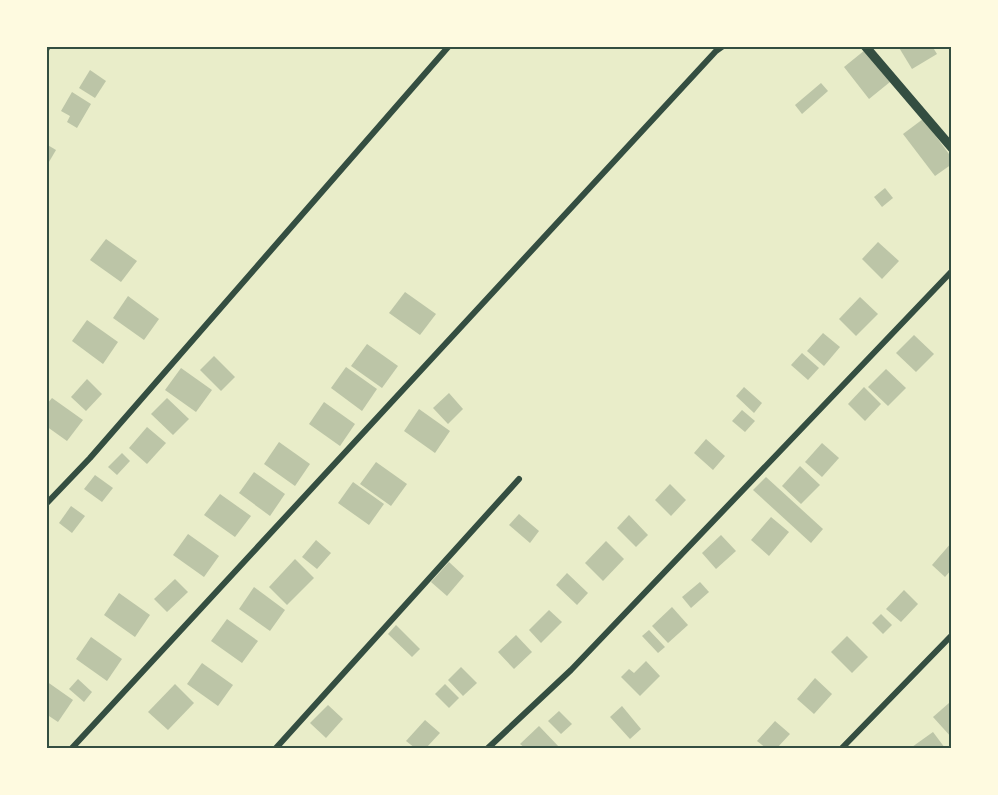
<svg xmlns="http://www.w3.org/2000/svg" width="998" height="795" font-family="'Open Sans',sans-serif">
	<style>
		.building { fill: #bcc5a7 }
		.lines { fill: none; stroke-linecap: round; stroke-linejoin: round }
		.minor { stroke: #344e41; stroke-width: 6 }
		.tertiary { stroke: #344e41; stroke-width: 9 }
		.neatline { fill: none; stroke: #344e41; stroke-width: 2 }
	</style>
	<rect width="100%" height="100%" fill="#e9edc9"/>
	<g class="building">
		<polygon points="898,46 932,46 937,54 912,69"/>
		<polygon points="865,50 890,82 869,99 844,67"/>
		<polygon points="90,70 106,81 95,98 79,88"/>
		<polygon points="821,83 828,91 802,114 795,105"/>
		<polygon points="72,92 91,104 77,128 67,122 70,116 61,111"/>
		<polygon points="923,119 952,158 952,164 935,176 903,134"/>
		<polygon points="46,144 56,150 46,167"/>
		<polygon points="885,188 893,198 882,207 874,197"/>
		<polygon points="106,239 137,261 121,282 90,260"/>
		<polygon points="878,242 899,261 882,279 862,259"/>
		<polygon points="405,292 436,314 420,335 389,313"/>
		<polygon points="128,296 159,319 144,340 113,318"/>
		<polygon points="860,297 878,314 856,336 839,319"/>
		<polygon points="87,320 118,342 103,364 72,341"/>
		<polygon points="823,333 840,347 824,366 807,351"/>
		<polygon points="914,335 934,354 916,372 896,353"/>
		<polygon points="367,344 398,366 382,388 351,366"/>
		<polygon points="802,353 819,368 808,380 791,365"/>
		<polygon points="214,356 235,377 221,391 200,370"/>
		<polygon points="346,367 377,389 362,411 331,388"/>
		<polygon points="181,368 212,390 196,412 165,390"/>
		<polygon points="886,369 906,388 888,406 868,387"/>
		<polygon points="87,379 102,394 86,411 71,397"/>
		<polygon points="744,387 762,403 754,413 736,396"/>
		<polygon points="864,387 881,404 865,421 848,404"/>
		<polygon points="449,393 463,409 448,424 433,408"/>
		<polygon points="52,398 83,420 67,441 46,426 46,405"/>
		<polygon points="167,398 189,419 173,435 151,414"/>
		<polygon points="324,402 355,424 340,446 309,424"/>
		<polygon points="419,409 450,431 435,453 404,431"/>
		<polygon points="742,410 755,421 745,432 732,421"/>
		<polygon points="147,427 166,443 147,464 129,448"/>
		<polygon points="706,439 725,456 713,470 694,453"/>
		<polygon points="279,442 310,464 295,486 264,464"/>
		<polygon points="822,443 839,458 822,477 805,462"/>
		<polygon points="122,453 130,461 117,475 108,467"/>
		<polygon points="376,462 407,484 391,506 360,484"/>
		<polygon points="800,466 820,485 801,504 782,486"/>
		<polygon points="254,472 285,494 270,516 239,493"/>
		<polygon points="95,475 113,488 102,502 84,489"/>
		<polygon points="766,477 823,529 811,543 753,490"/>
		<polygon points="353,482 384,504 369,525 338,503"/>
		<polygon points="670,484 686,500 671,516 655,500"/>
		<polygon points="220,494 251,516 235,537 204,515"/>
		<polygon points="71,506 85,516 72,533 59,523"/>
		<polygon points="519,514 539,531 530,543 509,525"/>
		<polygon points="629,515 648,535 636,547 617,528"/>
		<polygon points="771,517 789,532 769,556 751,540"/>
		<polygon points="188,534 219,556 204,577 173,555"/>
		<polygon points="721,535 736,551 716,569 702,553"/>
		<polygon points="316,540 331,553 317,569 302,557"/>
		<polygon points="606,541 624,559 603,581 585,563"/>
		<polygon points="952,542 952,569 945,577 932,565"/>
		<polygon points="295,559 314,578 287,605 269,587"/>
		<polygon points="449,562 464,576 447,596 431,582"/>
		<polygon points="567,573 588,593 577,605 556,585"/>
		<polygon points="175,579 188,592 167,612 154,599"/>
		<polygon points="700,582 709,592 691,608 682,597"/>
		<polygon points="254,587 285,610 270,631 239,609"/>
		<polygon points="904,590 918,604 901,622 886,609"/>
		<polygon points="119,593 150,615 135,637 104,615"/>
		<polygon points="672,607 688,625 668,643 652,626"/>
		<polygon points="549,610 562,622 541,643 529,630"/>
		<polygon points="881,614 892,625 883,634 872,623"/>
		<polygon points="227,619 258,641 242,663 211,641"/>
		<polygon points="396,625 420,649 412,657 388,634"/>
		<polygon points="649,630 665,647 658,653 642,636"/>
		<polygon points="516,635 532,652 514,669 498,652"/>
		<polygon points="847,636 868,657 852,673 831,652"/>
		<polygon points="91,637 122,659 107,681 76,659"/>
		<polygon points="646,661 660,676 640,696 621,677 629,669 634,673"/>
		<polygon points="202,663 233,685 218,706 187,684"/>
		<polygon points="461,667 477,683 463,696 448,680"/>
		<polygon points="815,678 832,694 814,714 797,699"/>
		<polygon points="78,679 92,692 84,702 69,689"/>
		<polygon points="46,681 73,700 58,722 46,714"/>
		<polygon points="175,684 194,703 168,730 148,712"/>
		<polygon points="445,684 459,698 449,708 435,694"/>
		<polygon points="949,703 952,706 952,738 933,717"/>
		<polygon points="328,705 343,719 326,738 310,723"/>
		<polygon points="622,706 641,729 630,739 610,717"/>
		<polygon points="559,711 572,724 561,734 548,721"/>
		<polygon points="425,720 440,733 426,748 415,748 406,741"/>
		<polygon points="775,721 790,734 777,748 766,748 757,741"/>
		<polygon points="539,726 560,748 525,748 520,744"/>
		<polygon points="933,732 945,748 913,748 912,747"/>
	</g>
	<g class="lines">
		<g class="minor">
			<polyline points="46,50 48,46"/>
			<polyline points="46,504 90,458 449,46"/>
			<polyline points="72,748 716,51 723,46"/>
			<polyline points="276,748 519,479"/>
			<polyline points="488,748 571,670 952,271"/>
			<polyline points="842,748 952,635"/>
		</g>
		<polyline class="tertiary" points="865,46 952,148"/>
	</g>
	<rect width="998" height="795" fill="none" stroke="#fefae0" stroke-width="96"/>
	<rect x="48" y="48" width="902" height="699" class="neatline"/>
</svg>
